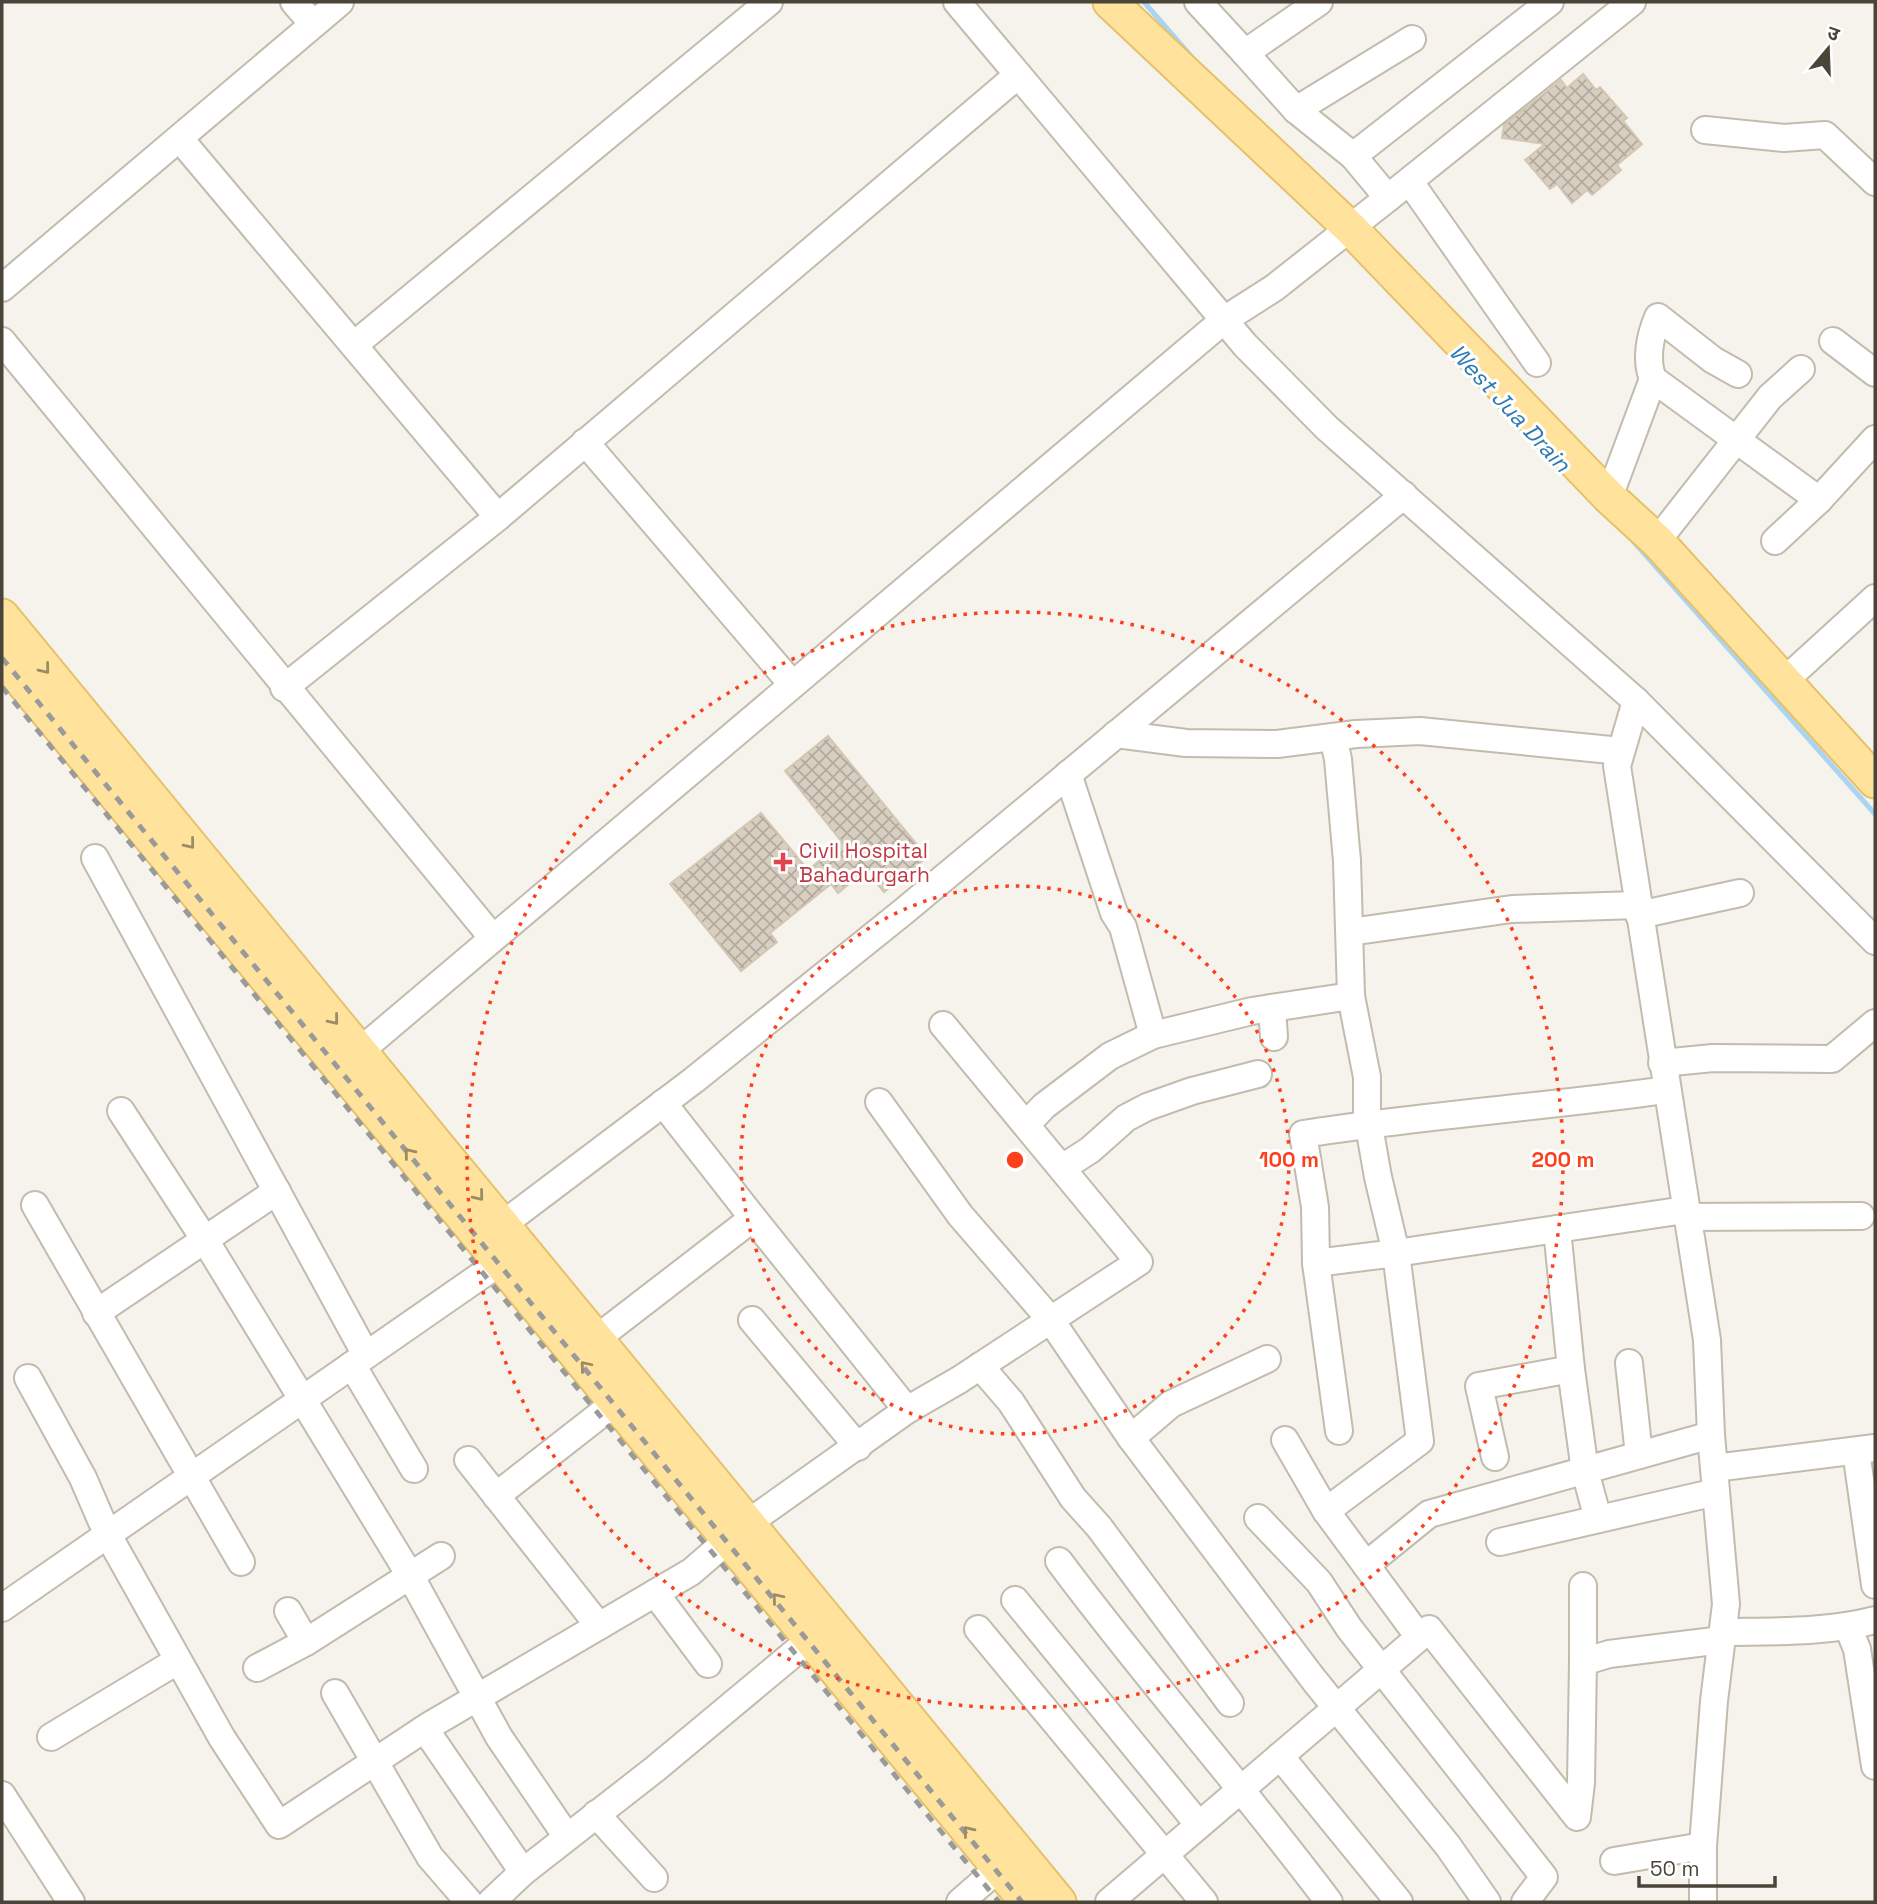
<svg xmlns="http://www.w3.org/2000/svg" width="1877" height="1904" font-family="'Space Grotesk','Noto Sans Devanagari',sans-serif">
	<style>
		.lines { fill: none; stroke-linecap: round; stroke-linejoin: round }
		.stream { stroke: #a9d4f2; stroke-width: 5 }
		.building { fill: url(#building-cross-hatch); stroke: #d3c7b4; stroke-width: 2 }
		.minor-casing { stroke: #c2bbae; stroke-width: 30 }
		.major-casing { stroke: #e6c16a; stroke-width: 37 }
		.minor { stroke: #fff; stroke-width: 26 }
		.major { stroke: #ffe39c; stroke-width: 33 }
		.rail { stroke: #9a9a9a; stroke-width: 5; stroke-dasharray: 9 9; stroke-linecap: butt }
		.oneway { stroke: #9c8c66 }
		.ring { fill: none; stroke: #fc3f1d; stroke-width: 3.5; stroke-dasharray: 3.5 7 }
		.health-dot { fill: #e0444e; stroke: #fff; stroke-width: 2.5 }
		.labels { text-anchor: middle; dominant-baseline: central; stroke-width: 6; stroke-linejoin: round; paint-order: stroke }
		.health-label { font-size: 21px; fill: #be3a42; stroke: #fff; text-anchor: start }
		.water-label { font-size: 23px; font-style: italic; fill: #2e7ab2; stroke: #fff }
		.centre { fill: #fc3f1d; stroke: #fff; stroke-width: 3.5 }
		.ring-label { font-size: 21px; text-anchor: middle; font-weight: bold; fill: #fc3f1d; stroke: #fff; stroke-width: 6; stroke-linejoin: round; paint-order: stroke }
	</style>
	<defs>
		<pattern id="building-cross-hatch" width="8" height="8" patternUnits="userSpaceOnUse" patternTransform="scale(1.75)"><rect width="8" height="8" fill="#d8cfc1"/><path d="M0 0l8 8M0 8l8-8" fill="none" stroke="#b1aa9e"/></pattern>
	</defs>
	<rect width="100%" height="100%" fill="#f6f3ec"/>
	<g class="lines">
		<g class="stream">
			<polyline points="1144,2 1190,55"/>
			<polyline points="1633,541 1875,814"/>
		</g>
	</g>
	<g class="building">
		<polygon points="1583,74 1596,90 1600,87 1627,118 1623,121 1642,144 1617,165 1621,170 1592,195 1587,190 1572,203 1557,184 1550,189 1525,160 1545,144 1502,138 1504,125 1561,80 1567,88"/>
		<polygon points="828,736 927,857 884,892 866,870 838,893 831,884 770,933 777,942 741,971 670,884 761,813 808,870 842,842 785,771"/>
	</g>
	<g class="lines">
		<g class="minor-casing">
			<g id="minor">
				<polyline points="294,2 313,24"/>
				<polyline points="957,2 1245,345 1327,428 1636,701 1875,941"/>
				<polyline points="1198,2 1245,53"/>
				<polyline points="1296,110 1245,53 1319,2"/>
				<polyline points="1705,130 1784,138 1825,135 1875,182"/>
				<polyline points="180,139 498,517"/>
				<polyline points="1353,156 1550,2"/>
				<polyline points="1410,182 1537,363"/>
				<polyline points="1388,198 1632,2"/>
				<polyline points="2,288 340,2"/>
				<polyline points="2,341 492,937"/>
				<polyline points="1833,341 1875,373"/>
				<polyline points="354,345 769,2"/>
				<path d="M1653,379C1645,360 1650,336 1658,317L1713,360L1738,374"/>
				<polyline points="585,442 792,684"/>
				<polyline points="1609,497 1653,379 1819,500 1875,439"/>
				<polyline points="1657,541 1770,397 1801,369"/>
				<polyline points="1775,541 1819,500"/>
				<polyline points="1783,682 1875,598"/>
				<polyline points="284,688 498,517 1018,75"/>
				<polyline points="1636,701 1617,766 1707,1340 1711,1435 1726,1604 1714,1701 1703,1846 1703,1902"/>
				<polyline points="1116,734 1186,743 1277,744 1356,734 1420,731 1621,751"/>
				<polyline points="1333,737 1338,759 1347,861 1351,996 1367,1077 1367,1115 1378,1177 1396,1253 1316,1263 1339,1431"/>
				<polyline points="1068,774 1114,913 1123,927 1153,1035"/>
				<polyline points="95,858 366,1355"/>
				<polyline points="1639,915 1740,893"/>
				<polyline points="1350,932 1512,909 1638,905"/>
				<polyline points="1272,1008 1274,1037"/>
				<polyline points="347,1062 1224,320 1274,288 1388,198 1353,156 1296,110 1412,39"/>
				<polyline points="1662,1063 1713,1058 1832,1059 1875,1023"/>
				<polyline points="879,1102 960,1215 1050,1319 1131,1438 1314,1680 1448,1846 1487,1902"/>
				<polyline points="663,1103 753,1218"/>
				<polyline points="121,1111 205,1240 411,1577 499,1737 567,1837"/>
				<polyline points="1026,1125 1044,1106 1110,1056 1153,1035 1252,1011 1351,996"/>
				<polyline points="1062,1168 1090,1150 1126,1118 1147,1107 1192,1091 1258,1074"/>
				<polyline points="35,1205 241,1562"/>
				<polyline points="1686,1217 1861,1216"/>
				<polyline points="502,1225 694,1080 903,912 1404,495"/>
				<path d="M1316,1263L1315,1207L1303,1134C1424,1115 1545,1107 1666,1090"/>
				<polyline points="96,1313 277,1191"/>
				<polyline points="752,1320 858,1447"/>
				<polyline points="1629,1363 1639,1455"/>
				<polyline points="352,1365 414,1469"/>
				<polyline points="980,1366 1011,1402 1073,1498 1099,1527 1230,1703"/>
				<polyline points="1571,1369 1585,1471 1598,1519"/>
				<polyline points="28,1378 83,1478 102,1522 112,1532"/>
				<polyline points="907,1410 959,1380 1139,1262 943,1025"/>
				<polyline points="1131,1438 1171,1404 1267,1359"/>
				<polyline points="1285,1440 1326,1511"/>
				<polyline points="1856,1451 1875,1585"/>
				<polyline points="1495,1457 1479,1386 1571,1369 1557,1229"/>
				<polyline points="468,1460 599,1626"/>
				<polyline points="1714,1468 1875,1448"/>
				<polyline points="496,1496 615,1403"/>
				<polyline points="1258,1518 1319,1582 1349,1628 1544,1877 1525,1902"/>
				<polyline points="108,1535 222,1738 279,1825 427,1727 691,1572 748,1523 907,1410 753,1218 596,1339"/>
				<polyline points="1500,1542 1716,1492"/>
				<path d="M1059,1561C1146,1678 1242,1786 1329,1902"/>
				<polyline points="1366,1565 1429,1514 1711,1435"/>
				<polyline points="655,1593 708,1664"/>
				<polyline points="1015,1600 1199,1825"/>
				<polyline points="2,1608 499,1263"/>
				<polyline points="288,1611 306,1642"/>
				<polyline points="1848,1627 1857,1649 1875,1766"/>
				<polyline points="978,1629 1204,1902"/>
				<path d="M1723,1632C1774,1631 1825,1633 1875,1620"/>
				<polyline points="1419,1637 1326,1511 1420,1441 1396,1253 1685,1210"/>
				<polyline points="1583,1662 1583,1586"/>
				<polyline points="257,1668 306,1642 441,1556"/>
				<polyline points="335,1693 430,1857 469,1902"/>
				<polyline points="425,1729 523,1872"/>
				<polyline points="51,1737 177,1661"/>
				<polyline points="1280,1756 1399,1902"/>
				<polyline points="2,1795 71,1902"/>
				<polyline points="596,1814 654,1878"/>
				<polyline points="1614,1861 1703,1846"/>
				<polyline points="491,1902 523,1872 655,1769 811,1639"/>
				<polyline points="960,1902 999,1868"/>
				<polyline points="1109,1902 1429,1629 1577,1817 1581,1783 1583,1662 1609,1654 1722,1640"/>
			</g>
		</g>
		<g class="major-casing">
			<g id="major">
				<polyline points="1110,2 1351,229 1609,497 1657,541 1875,781"/>
				<polyline points="2,616 1059,1902"/>
				<polyline points="2,657 1027,1902"/>
			</g>
		</g>
		<use href="#minor" class="minor"/>
		<use href="#major" class="major"/>
		<g class="rail">
			<polyline points="2,658 1022,1902"/>
			<polyline points="2,687 999,1902"/>
		</g>
	</g>
	<defs><path id="oneway-chevron" d="M-2-3.5L2.5 0L-2 3.5" fill="none" stroke-width="1.6" stroke-linecap="round" stroke-linejoin="round" transform="scale(1.75)"/></defs>
	<g class="oneway">
		<use href="#oneway-chevron" transform="translate(45 669) rotate(51)"/>
		<use href="#oneway-chevron" transform="translate(190 844) rotate(51)"/>
		<use href="#oneway-chevron" transform="translate(334 1020) rotate(51)"/>
		<use href="#oneway-chevron" transform="translate(409 1153) rotate(-129)"/>
		<use href="#oneway-chevron" transform="translate(479 1196) rotate(51)"/>
		<use href="#oneway-chevron" transform="translate(585 1366) rotate(-130)"/>
		<use href="#oneway-chevron" transform="translate(777 1598) rotate(-130)"/>
		<use href="#oneway-chevron" transform="translate(968 1831) rotate(-129)"/>
	</g>
	<g class="ring">
		<circle cx="1015" cy="1160" r="274"/>
		<circle cx="1015" cy="1160" r="548"/>
	</g>
	<path class="health-dot" d="M779.5 851.5h7v7h7v7h-7v7h-7v-7h-7v-7h7z"/>
	<g class="labels">
		<g class="health-label">
			<text x="799" y="850">Civil Hospital<tspan x="799" dy="24">Bahadurgarh</tspan></text>
		</g>
		<g class="water-label">
			<text transform="translate(1510 408) rotate(47)">West Jua Drain</text>
		</g>
	</g>
	<circle cx="1015" cy="1160" r="10" class="centre"/>
	<g class="ring-label">
		<text x="1289" y="1167">100 m</text>
		<text x="1563" y="1167">200 m</text>
	</g>
	<rect width="1877" height="1904" fill="none" stroke="#4b4439" stroke-width="7"/>
	<g transform="translate(1828 49) rotate(19)" stroke="#ffffff" stroke-width="5" paint-order="stroke">
	<path d="M0-5L12 26L0 18L-12 26Z" fill="#4b4439"/>
	<text y="-10" font-size="19" font-weight="bold" text-anchor="middle" fill="#4b4439">उ</text>
	</g>
	<path d="M1639 1876v10h136v-10" fill="none" stroke="#4b4439" stroke-width="3.5"/>
	<text x="1650" y="1876" font-size="21" fill="#4b4439" stroke="#ffffff" stroke-width="5" paint-order="stroke">50 m</text>
</svg>
